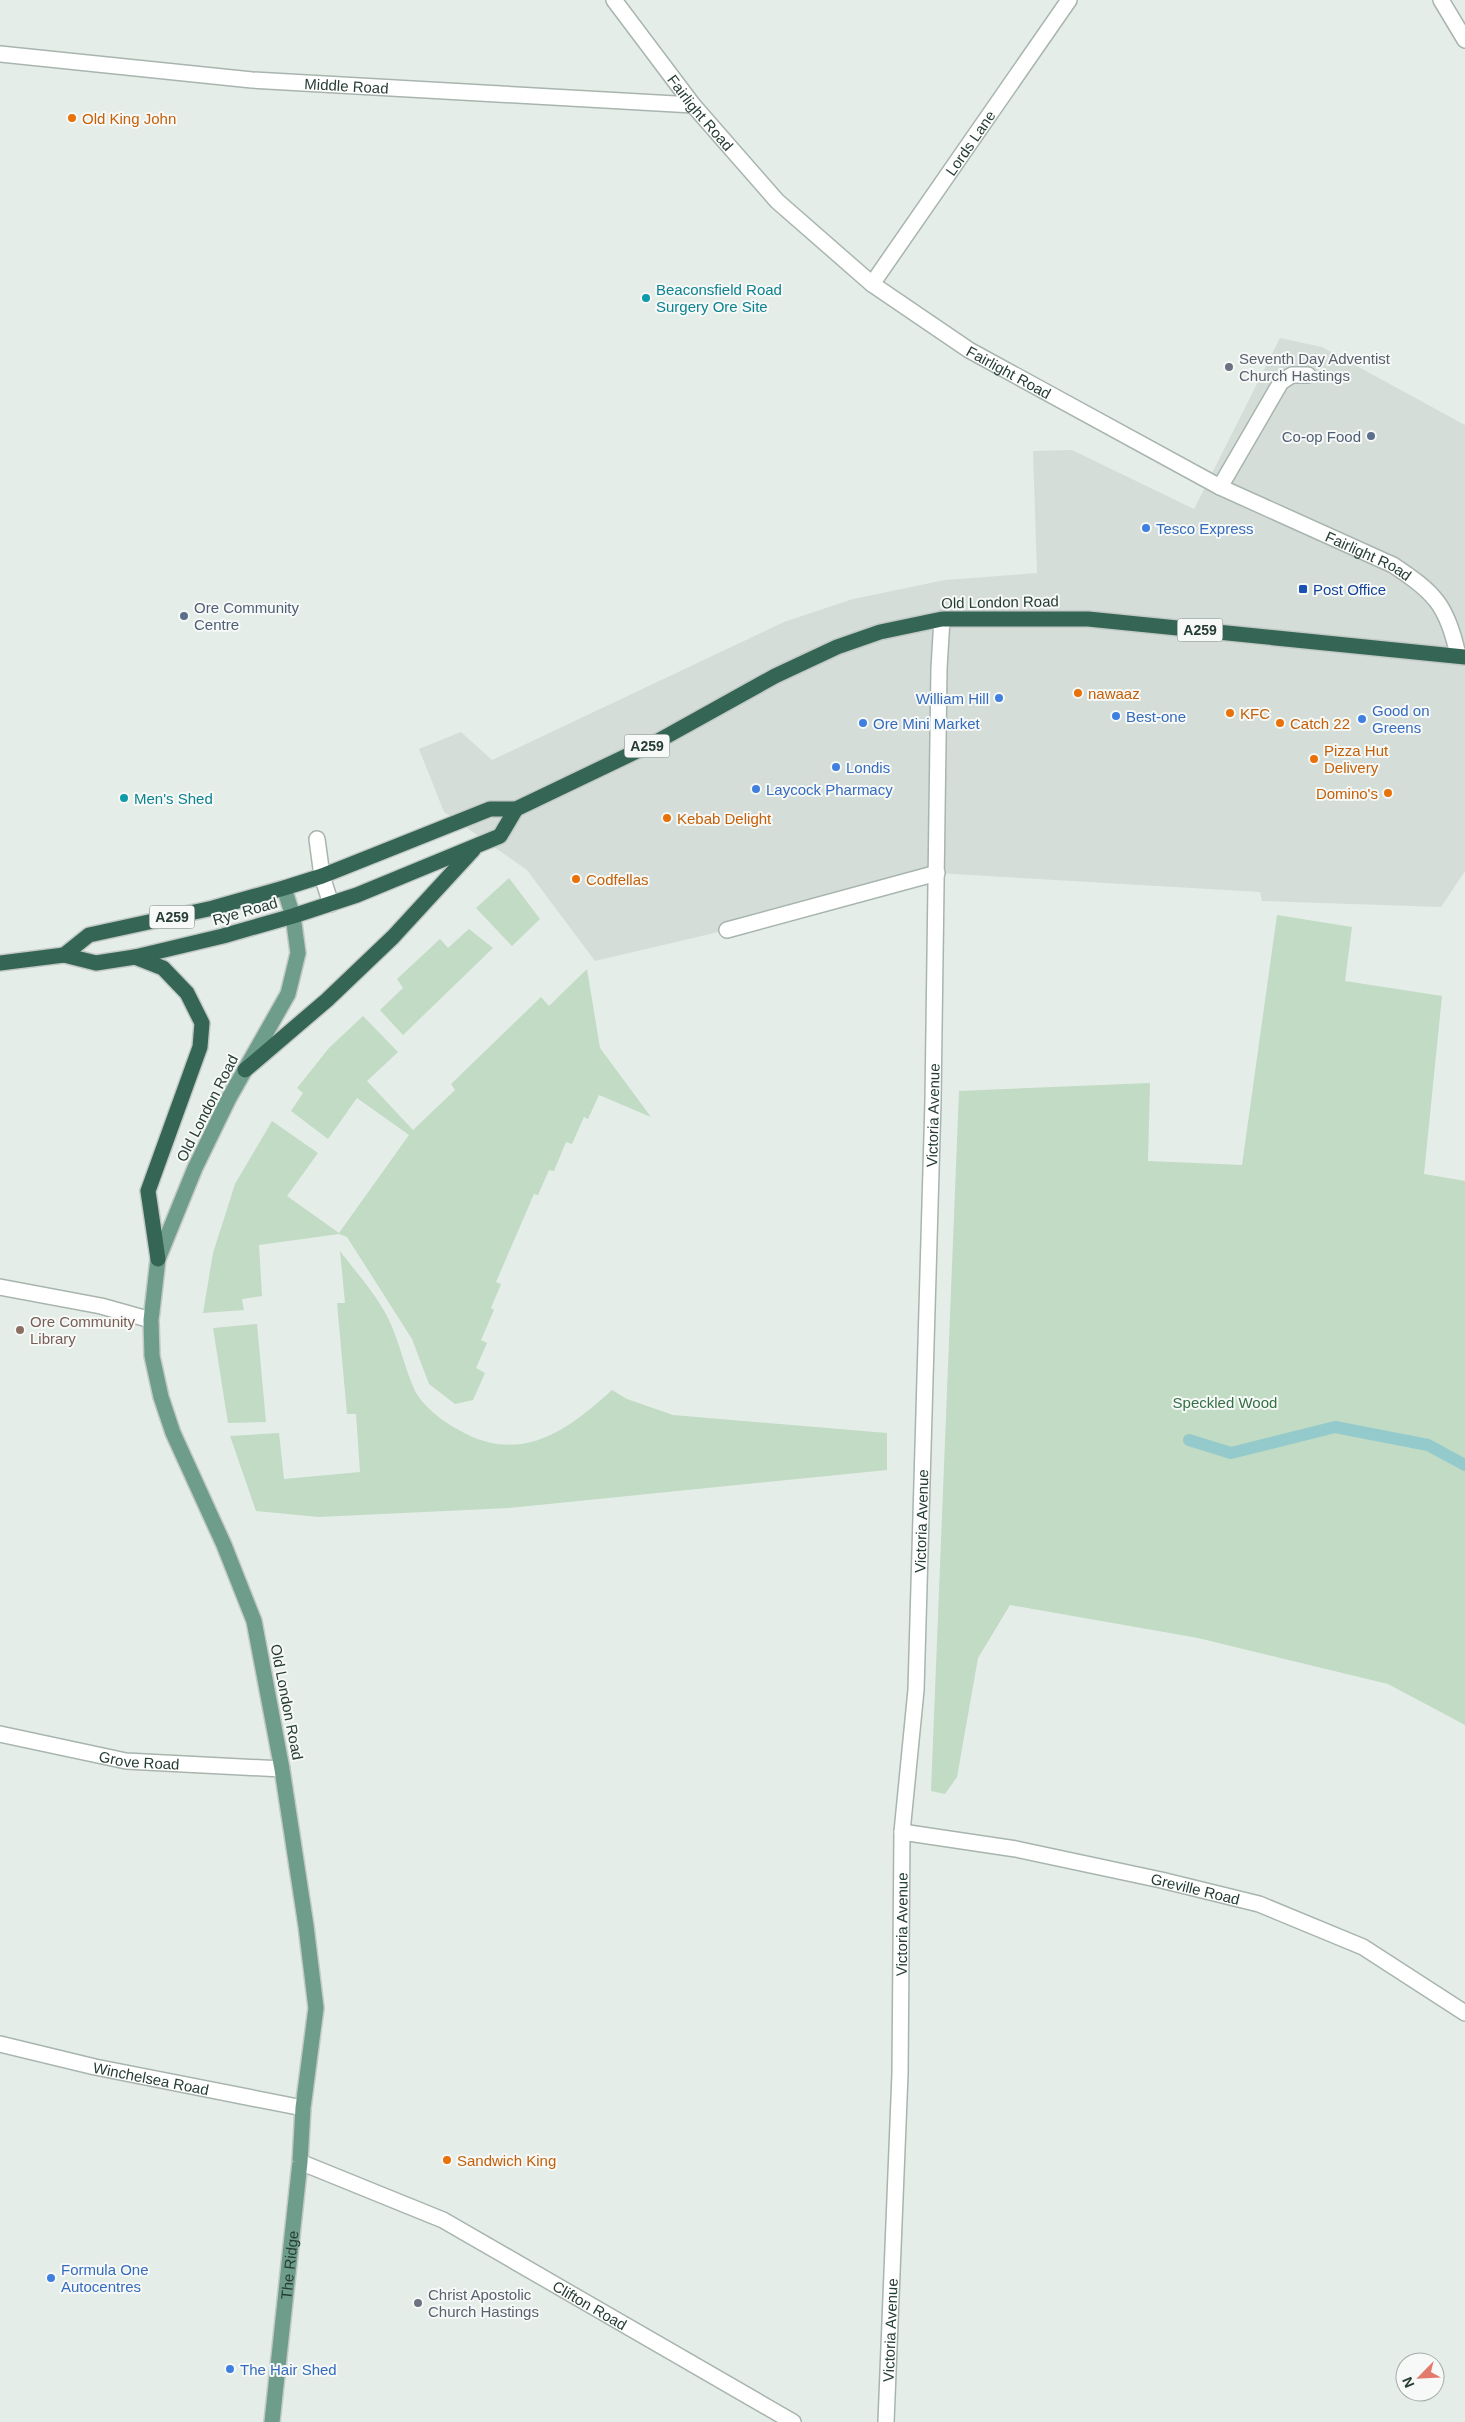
<svg xmlns="http://www.w3.org/2000/svg" width="1465" height="2422" font-family="Helvetica,sans-serif">
	<style>
		.built { fill: #d4ddd7 }
		.green { fill: #c1dbc4 }
		.lines { fill: none; stroke-linecap: round; stroke-linejoin: round }
		.stream { stroke: #94cacb; stroke-width: 12 }
		.minor-casing { stroke: #a8b5ae; stroke-width: 18 }
		.major-casing { stroke: #c2c9c6; stroke-width: 18 }
		.highway-casing { stroke: #c2c9c6; stroke-width: 18 }
		.minor { stroke: #fff; stroke-width: 15 }
		.major { stroke: #6f9d8b; stroke-width: 15 }
		.highway { stroke: #356655; stroke-width: 15 }
		.food-dot { fill: #e8710a; stroke: #f6f9f7; stroke-width: 2 }
		.culture-dot { fill: #0f9aa8; stroke: #f6f9f7; stroke-width: 2 }
		.worship-dot { fill: #6b7280; stroke: #f6f9f7; stroke-width: 2 }
		.service-dot { fill: #5c6f8a; stroke: #f6f9f7; stroke-width: 2 }
		.shop-dot { fill: #3f7fe0; stroke: #f6f9f7; stroke-width: 2 }
		.transit-dot { fill: #1a4fb4; stroke: #f6f9f7; stroke-width: 2 }
		.education-dot { fill: #8d6e63; stroke: #f6f9f7; stroke-width: 2 }
		.labels { text-anchor: middle; dominant-baseline: central; stroke-width: 4; stroke-linejoin: round; paint-order: stroke }
		.shield { fill: #f6f9f7; stroke: #64756e; stroke-width: 1 }
		.shield-label { font-size: 14px; font-weight: bold; fill: #263d34 }
		.street-label { font-size: 15px; fill: #263d34; stroke: #f6f9f7 }
		.food-label { font-size: 15px; fill: #c56008; stroke: #f6f9f7; text-anchor: start }
		.culture-label { font-size: 15px; fill: #0d838f; stroke: #f6f9f7; text-anchor: start }
		.worship-label { font-size: 15px; fill: #5b616d; stroke: #f6f9f7; text-anchor: start }
		.service-label { font-size: 15px; fill: #4e5e75; stroke: #f6f9f7; text-anchor: end }
		.shop-label { font-size: 15px; fill: #366cbe; stroke: #f6f9f7; text-anchor: start }
		.transit-label { font-size: 15px; fill: #164399; stroke: #f6f9f7; text-anchor: start }
		.education-label { font-size: 15px; fill: #785e54; stroke: #f6f9f7; text-anchor: start }
		.park-label { font-size: 15px; fill: #356f44; stroke: #f6f9f7 }
	</style>
	<rect width="100%" height="100%" fill="#e5ede8"/>
	<polygon class="built" points="1280,338 1322,347 1465,425 1465,871 1441,907 1262,901 1260,892 937,873 727,930 595,961 527,870 444,812 419,749 461,732 492,760 784,622 853,599 945,580 1037,573 1033,451 1072,450 1194,509"/>
	<g class="green">
		<polygon points="509,878 540,919 512,946 476,908"/>
		<polygon points="1277,915 1352,927 1345,981 1442,996 1424,1174 1465,1181 1465,1725 1388,1684 1198,1638 1010,1605 978,1658 957,1777 945,1794 931,1791 959,1091 1150,1083 1148,1161 1242,1165"/>
		<polygon points="469,929 493,948 403,1035 380,1010 403,988 397,979 440,939 448,948"/>
		<polygon points="587,969 600,1048 651,1117 599,1095 588,1119 584,1117 572,1144 566,1142 554,1171 549,1170 538,1195 534,1194 496,1282 501,1284 491,1308 494,1310 481,1340 487,1343 476,1368 485,1373 473,1400 455,1404 429,1384 412,1339 347,1237 339,1234 259,1245 262,1296 242,1299 244,1310 203,1313 213,1253 235,1184 272,1121 318,1153 287,1196 339,1233 409,1135 357,1098 328,1139 291,1111 303,1093 297,1088 329,1048 363,1016 398,1052 367,1081 413,1130 455,1090 451,1084 541,997 549,1006"/>
		<path d="M340,1251C355,1271 375,1293 387,1316C399,1339 404,1367 415,1391C423,1406 442,1421 457,1429C519,1466 566,1432 612,1390L627,1399L673,1415L887,1433V1470L509,1508L319,1517L256,1511L230,1436L279,1433L284,1479L360,1472L356,1414H347L337,1303H345Z"/>
		<polygon points="257,1324 266,1422 228,1423 213,1328"/>
	</g>
	<g class="lines">
		<polyline class="stream" points="1189,1440 1231,1453 1335,1427 1428,1445 1465,1465"/>
		<g class="minor-casing">
			<g id="minor">
				<path id="s1" d="M614,0L693,105L777,201L872,284L969,350L1220,487L1393,565C1435,593 1447,605 1458,655"/>
				<polyline points="1441,0 1465,40"/>
				<path id="s2" d="M0,54L252,80L693,105"/>
				<path id="s3" d="M872,284L1069,0"/>
				<polyline points="1220,487 1281,382 1292,375 1308,375"/>
				<polyline points="317,839 322,876 331,904"/>
				<polyline points="727,930 937,873"/>
				<polyline points="0,1287 101,1306 151,1320"/>
				<path id="s4" d="M0,1734L126,1761L282,1769"/>
				<path id="s5" d="M902,1832L1016,1849L1161,1880L1259,1904L1363,1947L1465,2013"/>
				<path id="s6" d="M0,2044L95,2067L303,2108"/>
				<path id="s7" d="M300,2162L443,2220L793,2422"/>
				<path id="s8" d="M886,2422L900,2074L902,1832L916,1690L933,1101L939,668L942,619"/>
			</g>
		</g>
		<g class="major-casing">
			<g id="major">
				<path id="s9" d="M272,2422L300,2162L303,2108L316,2008L306,1926L282,1769L254,1621L224,1545L173,1433L161,1397L152,1356L151,1320L158,1259L195,1168L229,1098L288,994L298,953L293,916L284,888"/>
			</g>
		</g>
		<g class="highway-casing">
			<g id="highway">
				<polyline points="64,955 89,935 213,908 284,888 322,876 490,809 516,809 658,741 775,676 837,647 880,632 942,619 1088,619 1465,657"/>
				<polyline points="135,957 163,968 187,993 202,1023 200,1047 148,1191 158,1259"/>
				<polyline points="0,963 64,955 96,963 135,957 223,936 293,916 357,895 500,836 516,809"/>
				<polyline points="245,1070 327,1000 393,937 473,850"/>
			</g>
		</g>
		<use href="#minor" class="minor"/>
		<use href="#major" class="major"/>
		<use href="#highway" class="highway"/>
	</g>
	<g class="food-dot">
		<circle cx="72" cy="118" r="5"/>
		<circle cx="1078" cy="693" r="5"/>
		<circle cx="1230" cy="713" r="5"/>
		<circle cx="1280" cy="723" r="5"/>
		<circle cx="1314" cy="759" r="5"/>
		<circle cx="1388" cy="793" r="5"/>
		<circle cx="667" cy="818" r="5"/>
		<circle cx="576" cy="879" r="5"/>
		<circle cx="447" cy="2160" r="5"/>
	</g>
	<g class="culture-dot">
		<circle cx="646" cy="298" r="5"/>
		<circle cx="124" cy="798" r="5"/>
	</g>
	<g class="worship-dot">
		<circle cx="1229" cy="367" r="5"/>
		<circle cx="418" cy="2303" r="5"/>
	</g>
	<g class="service-dot">
		<circle cx="1371" cy="436" r="5"/>
		<circle cx="184" cy="616" r="5"/>
	</g>
	<g class="shop-dot">
		<circle cx="1146" cy="528" r="5"/>
		<circle cx="999" cy="698" r="5"/>
		<circle cx="1116" cy="716" r="5"/>
		<circle cx="1362" cy="719" r="5"/>
		<circle cx="863" cy="723" r="5"/>
		<circle cx="836" cy="767" r="5"/>
		<circle cx="756" cy="789" r="5"/>
		<circle cx="51" cy="2278" r="5"/>
		<circle cx="230" cy="2369" r="5"/>
	</g>
	<rect class="transit-dot" x="1298" y="584" width="10" height="10" rx="2.5"/>
	<circle class="education-dot" cx="20" cy="1330" r="5"/>
	<g class="labels">
		<g class="shield">
			<rect x="1177.5" y="618.5" width="45" height="23" rx="4"/>
			<rect x="624.5" y="734.5" width="45" height="23" rx="4"/>
			<rect x="149.5" y="905.5" width="45" height="23" rx="4"/>
		</g>
		<g class="shield-label">
			<text x="1200" y="630">A259</text>
			<text x="647" y="746">A259</text>
			<text x="172" y="917">A259</text>
		</g>
		<g class="street-label">
			<text stroke="none"><textPath href="#s2" startOffset="348">Middle Road</textPath></text>
			<text stroke="none"><textPath href="#s1" startOffset="142">Fairlight Road</textPath></text>
			<text stroke="none"><textPath href="#s3" startOffset="172">Lords Lane</textPath></text>
			<text stroke="none"><textPath href="#s1" startOffset="548">Fairlight Road</textPath></text>
			<text stroke="none"><textPath href="#s1" startOffset="952">Fairlight Road</textPath></text>
			<text transform="translate(1000 602) rotate(-1)">Old London Road</text>
			<text transform="translate(245 911) rotate(-16)">Rye Road</text>
			<text transform="translate(207 1108) rotate(-63)">Old London Road</text>
			<text stroke="none"><textPath href="#s8" startOffset="1308">Victoria Avenue</textPath></text>
			<text stroke="none"><textPath href="#s8" startOffset="902">Victoria Avenue</textPath></text>
			<text transform="translate(287 1702) rotate(79)">Old London Road</text>
			<text stroke="none"><textPath href="#s4" startOffset="142">Grove Road</textPath></text>
			<text stroke="none"><textPath href="#s5" startOffset="299">Greville Road</textPath></text>
			<text stroke="none"><textPath href="#s8" startOffset="498">Victoria Avenue</textPath></text>
			<text stroke="none"><textPath href="#s6" startOffset="155">Winchelsea Road</textPath></text>
			<text stroke="none"><textPath href="#s9" startOffset="158">The Ridge</textPath></text>
			<text stroke="none"><textPath href="#s7" startOffset="324">Clifton Road</textPath></text>
			<text stroke="none"><textPath href="#s8" startOffset="92">Victoria Avenue</textPath></text>
		</g>
		<g class="food-label">
			<text x="82" y="118">Old King John</text>
			<text x="1088" y="693">nawaaz</text>
			<text x="1240" y="713">KFC</text>
			<text x="1290" y="723">Catch 22</text>
			<text x="1324" y="750">Pizza Hut<tspan x="1324" dy="17">Delivery</tspan></text>
			<text x="1378" y="793" text-anchor="end">Domino's</text>
			<text x="677" y="818">Kebab Delight</text>
			<text x="586" y="879">Codfellas</text>
			<text x="457" y="2160">Sandwich King</text>
		</g>
		<g class="culture-label">
			<text x="656" y="289">Beaconsfield Road<tspan x="656" dy="17">Surgery Ore Site</tspan></text>
			<text x="134" y="798">Men's Shed</text>
		</g>
		<g class="worship-label">
			<text x="1239" y="358">Seventh Day Adventist<tspan x="1239" dy="17">Church Hastings</tspan></text>
			<text x="428" y="2294">Christ Apostolic<tspan x="428" dy="17">Church Hastings</tspan></text>
		</g>
		<g class="service-label">
			<text x="1361" y="436">Co-op Food</text>
			<text x="194" y="607" text-anchor="start">Ore Community<tspan x="194" dy="17">Centre</tspan></text>
		</g>
		<g class="shop-label">
			<text x="1156" y="528">Tesco Express</text>
			<text x="989" y="698" text-anchor="end">William Hill</text>
			<text x="1372" y="710">Good on<tspan x="1372" dy="17">Greens</tspan></text>
			<text x="1126" y="716">Best-one</text>
			<text x="873" y="723">Ore Mini Market</text>
			<text x="846" y="767">Londis</text>
			<text x="766" y="789">Laycock Pharmacy</text>
			<text x="61" y="2269">Formula One<tspan x="61" dy="17">Autocentres</tspan></text>
			<text x="240" y="2369">The Hair Shed</text>
		</g>
		<g class="transit-label">
			<text x="1313" y="589">Post Office</text>
		</g>
		<g class="education-label">
			<text x="30" y="1321">Ore Community<tspan x="30" dy="17">Library</tspan></text>
		</g>
		<g class="park-label">
			<text x="1225" y="1402">Speckled Wood</text>
		</g>
	</g>
	<g transform="translate(1420 2377) rotate(246)"><circle r="24" fill="#f6f9f7" stroke="#a3aea9"/>
	<path d="M0-4L9 19L0 12L-9 19Z" fill="#e37a6d"/>
	<text y="-8" font-size="14" font-weight="bold" text-anchor="middle" fill="#263d34">N</text>
	</g>
</svg>
